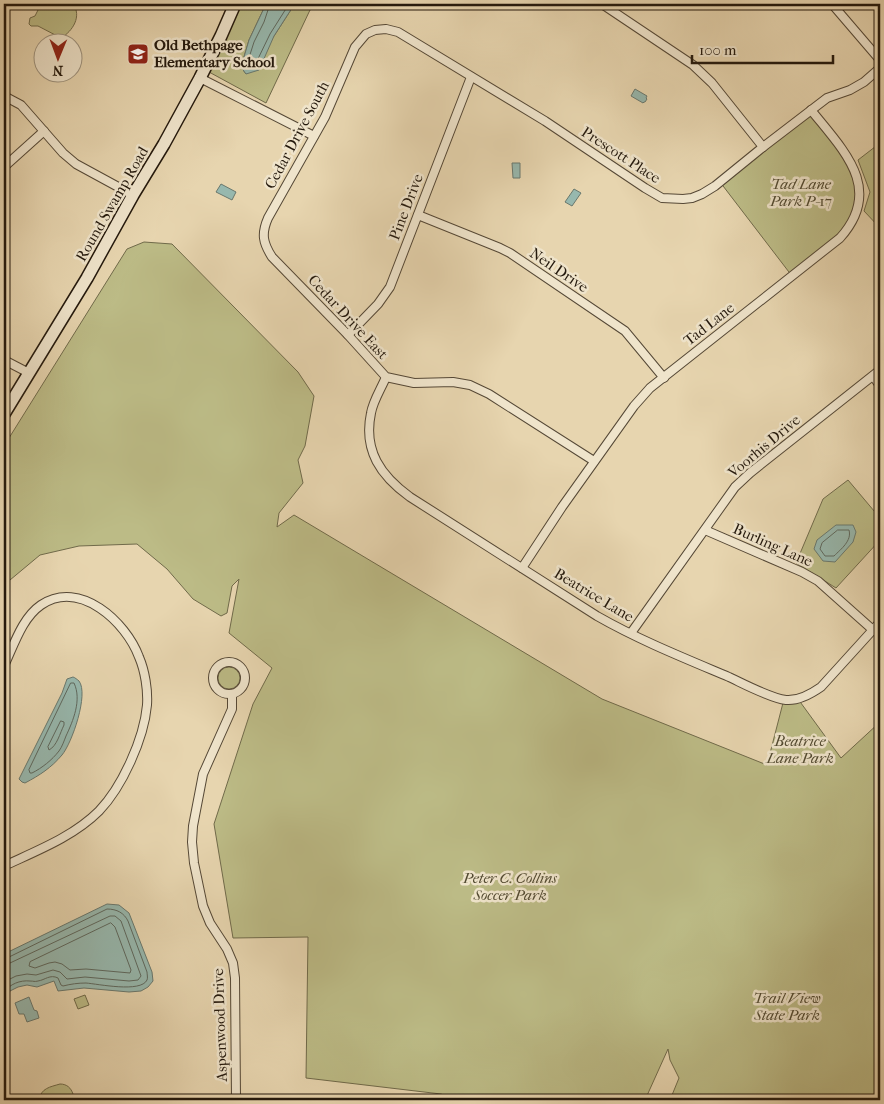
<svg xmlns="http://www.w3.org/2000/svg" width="884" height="1104" font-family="'IM FELL French Canon',serif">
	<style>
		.green { fill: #bcbb86; stroke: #706a4a }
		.water { fill: #97b8ae; stroke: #69786e }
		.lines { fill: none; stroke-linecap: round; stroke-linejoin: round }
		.shore { stroke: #5e685e; stroke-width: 1 }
		.minor-casing { stroke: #554836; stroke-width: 10 }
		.secondary-casing { stroke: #24190d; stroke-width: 14 }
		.minor { stroke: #efe4cb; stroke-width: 8 }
		.secondary { stroke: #efe4cb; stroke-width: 11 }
		.labels { text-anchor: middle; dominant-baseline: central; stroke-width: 5; stroke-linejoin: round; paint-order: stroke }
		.poi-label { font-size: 15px; font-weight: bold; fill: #24190d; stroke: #efe4cb; text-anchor: start }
		.street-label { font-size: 15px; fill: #24190d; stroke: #efe4cb }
		.park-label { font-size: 15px; font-style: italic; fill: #524a31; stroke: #efe4cb }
	</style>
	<rect width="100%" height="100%" fill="#e7d5af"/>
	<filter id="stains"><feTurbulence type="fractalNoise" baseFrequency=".004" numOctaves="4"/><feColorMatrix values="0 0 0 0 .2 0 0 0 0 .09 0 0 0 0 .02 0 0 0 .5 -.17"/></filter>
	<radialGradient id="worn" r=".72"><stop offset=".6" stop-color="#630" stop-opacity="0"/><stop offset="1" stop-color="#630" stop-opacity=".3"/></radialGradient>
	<g class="green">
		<path d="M41,4H73C82,16 73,31 61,38L38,26H31L29,24L30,18L35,16Z"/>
		<polygon points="242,4 266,4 249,40 241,67 246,74 274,36 294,5 296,4 318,4 310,10 266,103 209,72"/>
		<polygon points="811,110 859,174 863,189 862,201 854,221 792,276 720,182"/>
		<polygon points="880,143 880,228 864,211 870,192 858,160"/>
		<polygon points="144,242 172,244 298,372 314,396 305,446 298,460 303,483 279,513 277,527 294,515 602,699 767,765 784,699 798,699 841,758 880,722 880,1100 670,1100 679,1078 670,1060 668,1049 645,1100 458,1100 441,1094 306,1078 308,937 233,938 214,824 253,704 272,668 229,633 239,579 232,586 227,613 221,616 193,599 167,569 137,544 79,546 40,555 4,585 4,446 127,249"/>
		<polygon points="848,480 880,518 880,540 836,588 796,563 823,499"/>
		<circle cx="229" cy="678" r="11"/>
		<polygon points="85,995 89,1005 78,1009 74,999"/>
		<path d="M60,1084C67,1084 71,1088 73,1094L70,1100H39C41,1088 50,1087 60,1084Z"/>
	</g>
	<g class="water">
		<polygon points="266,4 296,4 294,5 274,36 259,70 246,74 241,67 249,40"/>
		<polygon points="635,89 647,96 646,98 647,99 645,102 644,102 643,103 631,96"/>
		<polygon points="512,163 520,163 520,178 513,178"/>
		<polygon points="221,184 236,192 232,200 216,192"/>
		<polygon points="574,189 581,193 572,206 565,202"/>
		<polygon points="836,525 853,525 856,532 853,542 835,562 823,561 814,549 817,540"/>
		<path d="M73,677C74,677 78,680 79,681C89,694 72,743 62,755C51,768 40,775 25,783L22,782L19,779L62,693L67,679Z"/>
		<polygon points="107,904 119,905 129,913 152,972 153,981 148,987 141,991 129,992 84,988 58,991 54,981 37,987 27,985 18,987 10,991 4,1000 4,954"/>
		<polygon points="29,997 34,1010 37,1011 39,1018 27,1022 24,1014 19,1014 15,1003"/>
	</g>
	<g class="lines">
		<g class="shore">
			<polyline points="270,4 264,22 254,42 247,64 249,67 255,65 270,34 289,4"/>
			<path d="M838,530H849C852,541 841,549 834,556H825L820,549L822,543Z"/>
			<path d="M71,683H74C82,700 73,721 66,736C64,741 62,747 59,751C52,760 42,768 32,773H30L29,770Z"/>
			<path d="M61,721L64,722V725C60,733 57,746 49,750L48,747Z"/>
			<polygon points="111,923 115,927 131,970 130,973 86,969 70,970 62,964 55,962 49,963 35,968 29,966 30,962"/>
			<path d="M4,958H7L107,909C117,909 124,913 128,921L147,972C147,974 148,978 147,980C141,993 98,984 86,983C78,983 71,984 63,986L61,985L58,978C50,974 45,980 38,981C34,982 34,981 30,981C20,980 10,984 4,992"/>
			<polyline points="4,964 10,963 110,916 115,916 121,921 141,976 138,980 129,981 85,977 67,979 60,972 53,970 36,975 27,974 16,976 4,982"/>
		</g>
		<g class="minor-casing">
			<g id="minor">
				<polyline points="602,4 693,65 712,83 763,147"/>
				<polyline points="832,4 880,60"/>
				<polyline points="200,78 314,136"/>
				<polyline points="4,96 21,105 63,153 76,164 133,195"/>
				<polyline points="4,167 44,131"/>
				<polyline points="418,215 500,248 510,253 625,331 664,378"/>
				<polyline points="348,335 378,304 390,287 471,77"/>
				<polyline points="4,360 29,373"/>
				<polyline points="873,376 880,386"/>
				<path d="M386,377C381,389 373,401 371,413C363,451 381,476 410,497L597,616C639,640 684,658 729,677C744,684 770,698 786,700C798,701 811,694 821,687L880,622"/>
				<path d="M594,461L489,394L470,385L453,382L414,383L386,377L348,335L272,257C263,243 261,234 268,218L325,117L355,47L366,34L375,30L386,29L398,32L545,121L645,188L662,198L683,199L692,198L702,194L715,186L763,147L827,98L850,90L864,82L880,68"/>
				<polyline points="705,530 802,572 818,581 873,630"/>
				<path d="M522,568L562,507L634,406L650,388L840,238C884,189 844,151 811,110"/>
				<polyline points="631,633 735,487 750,473 880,370"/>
				<circle cx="229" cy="678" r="16"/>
				<path d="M4,666C14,645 22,618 41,605C80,579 126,622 139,657C145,671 148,690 147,705C144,739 122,787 99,811C73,837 36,851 4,866"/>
				<polyline points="232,694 232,709 203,774 193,826 192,842 194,863 203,906 210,923 227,949 233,963 235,978 236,1100"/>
				<polyline points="113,1100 118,1100"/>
			</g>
		</g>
		<g class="secondary-casing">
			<polyline id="secondary" points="4,414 87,278 133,195 164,144 200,78 221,36 235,4"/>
		</g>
		<use href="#minor" class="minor"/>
		<use href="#secondary" class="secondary"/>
	</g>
	<defs>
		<g id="school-square" transform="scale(1.125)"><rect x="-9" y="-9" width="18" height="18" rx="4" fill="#8f2418" stroke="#efe4cb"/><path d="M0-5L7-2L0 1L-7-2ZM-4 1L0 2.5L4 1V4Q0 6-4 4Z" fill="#fff"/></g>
	</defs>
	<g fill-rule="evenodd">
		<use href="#school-square" x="138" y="54"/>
	</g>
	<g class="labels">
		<g class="poi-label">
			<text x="154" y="45">Old Bethpage<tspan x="154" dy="17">Elementary School</tspan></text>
		</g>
		<g class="street-label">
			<text transform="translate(297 135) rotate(-62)">Cedar Drive South</text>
			<text transform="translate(621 155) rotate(33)">Prescott Place</text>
			<text transform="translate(112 204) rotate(-60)">Round Swamp Road</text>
			<text transform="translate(406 207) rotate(-69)">Pine Drive</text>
			<text transform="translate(559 270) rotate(34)">Neil Drive</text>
			<text transform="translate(348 317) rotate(47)">Cedar Drive East</text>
			<text transform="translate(709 324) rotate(-38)">Tad Lane</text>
			<text transform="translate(764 446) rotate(-40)">Voorhis Drive</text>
			<text transform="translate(773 545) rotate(24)">Burling Lane</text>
			<text transform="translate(594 595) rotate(31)">Beatrice Lane</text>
			<text transform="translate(220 1025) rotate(-92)">Aspenwood Drive</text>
		</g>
		<g class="park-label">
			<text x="801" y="184">Tad Lane<tspan x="801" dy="17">Park P-17</tspan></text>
			<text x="800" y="741">Beatrice<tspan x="800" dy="17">Lane Park</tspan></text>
			<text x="510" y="878">Peter C. Collins<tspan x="510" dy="17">Soccer Park</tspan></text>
			<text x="787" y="998">Trail View<tspan x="787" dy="17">State Park</tspan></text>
		</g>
	</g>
	<rect width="884" height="1104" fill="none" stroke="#e7d5af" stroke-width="20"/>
	<rect x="5" y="5" width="874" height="1094" fill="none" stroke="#24190d" stroke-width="2.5"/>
	<rect x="10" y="10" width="864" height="1084" fill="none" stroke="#24190d"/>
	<g transform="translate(58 58) rotate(181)"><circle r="24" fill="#efe4cb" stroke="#9e937f"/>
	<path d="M0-4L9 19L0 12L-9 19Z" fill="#8f2418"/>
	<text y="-8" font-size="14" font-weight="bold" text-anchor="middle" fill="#24190d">N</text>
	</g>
	<path d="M692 55v8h141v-8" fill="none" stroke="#24190d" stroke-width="2.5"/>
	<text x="699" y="55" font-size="15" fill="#24190d" stroke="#efe4cb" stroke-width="4" paint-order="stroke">100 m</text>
	<rect width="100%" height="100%" filter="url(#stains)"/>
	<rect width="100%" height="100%" fill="url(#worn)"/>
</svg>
